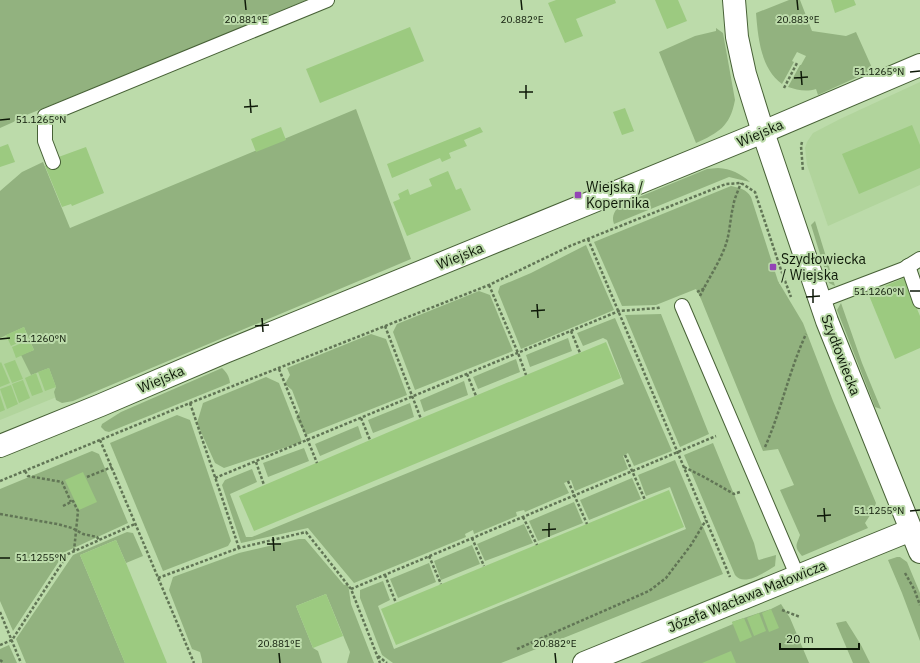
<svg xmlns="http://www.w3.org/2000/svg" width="920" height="663" font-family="'IBM Plex Sans',sans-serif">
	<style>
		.built { fill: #b1d49c }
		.green { fill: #92b27f }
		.building { fill: #9cca80 }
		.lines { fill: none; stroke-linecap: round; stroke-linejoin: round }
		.lane-casing { stroke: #476136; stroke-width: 16 }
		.street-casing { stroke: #476136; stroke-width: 24 }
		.secondary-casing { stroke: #476136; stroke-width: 24 }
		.path { stroke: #617555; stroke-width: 2.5; stroke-dasharray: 3 2; stroke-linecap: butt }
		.lane { stroke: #fff; stroke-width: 14 }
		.street { stroke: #fff; stroke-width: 22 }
		.secondary { stroke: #fff; stroke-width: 22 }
		.ticks { fill: none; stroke: #0e1908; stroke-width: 1.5 }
		.poi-dot { fill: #9345b5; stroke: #bcdbaa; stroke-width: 1.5 }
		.labels { text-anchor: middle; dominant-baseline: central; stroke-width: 4; stroke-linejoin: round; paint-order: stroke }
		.street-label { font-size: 14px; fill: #0e1908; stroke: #bcdbaa }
		.poi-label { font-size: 14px; fill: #0e1908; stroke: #bcdbaa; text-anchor: start }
		.ticks-label { font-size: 10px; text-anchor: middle; fill: #0e1908; stroke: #bcdbaa; stroke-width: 4; stroke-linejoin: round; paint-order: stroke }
	</style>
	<rect width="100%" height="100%" fill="#bcdbaa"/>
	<g class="built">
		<polygon points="920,82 920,185 828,226 807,165 805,148 807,142 813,133 840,119"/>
		<polygon points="31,313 64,394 0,420 0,326"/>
	</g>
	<g class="green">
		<path d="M0,0H307L185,51L24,116C17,121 8,124 0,128Z"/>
		<path d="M789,0H800L812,31L846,36L856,32L873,70L818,95L816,89C806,92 797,90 788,87L800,65H801L806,56L797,52L792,61L794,62L782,84C761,69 758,38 756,13Z"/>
		<path d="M716,28L723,33L735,100C730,127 718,133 696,143L659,52L695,36L716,31Z"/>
		<polygon points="356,109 411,259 73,401 62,403 56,400 54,392 56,387 49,368 31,375 21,355 34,350 24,327 0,338 0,191 22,172 43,162 70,228"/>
		<path d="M718,168C731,169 740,173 750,182L729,177L614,224C611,216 615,209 622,204L707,169Z"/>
		<path d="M731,186C740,188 746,189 751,197L778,281L803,323L833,401L876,503L874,509L865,523L868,528L802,556C794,546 796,546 800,535L780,490L794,485L778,449L763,451L701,299L696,289L656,305L622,306L594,242Z"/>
		<polygon points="815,221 835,286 829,283 811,225"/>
		<polygon points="586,245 614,310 521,349 498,292 500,286 531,273"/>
		<polygon points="479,291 490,295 513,351 415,390 393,332 397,324"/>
		<polygon points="841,303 862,363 881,409 875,407 837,310"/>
		<polygon points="661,314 709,434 680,447 625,315"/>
		<polygon points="615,318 672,451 634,466 628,453 623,456 628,469 575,491 571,480 564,483 569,493 525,512 524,510 516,512 517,516 474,534 473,530 465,534 466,537 354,583 308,528 241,543 222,485 225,480 252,469 257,482 230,494 246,537 252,537 624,384 607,340 603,338 583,346 577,333"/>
		<polygon points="371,334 386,339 407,395 306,435 296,418 300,411 292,390 285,384 290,375 287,368"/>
		<polygon points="568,338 572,351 530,367 526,355"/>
		<polygon points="516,359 520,372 478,389 473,377"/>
		<path d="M222,368C227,373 229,376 230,383L109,432L105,431L101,427L102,424L121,412Z"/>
		<polygon points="266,377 279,383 302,442 224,468 215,463 197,423 203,403"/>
		<polygon points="464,381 468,395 424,412 420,400"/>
		<polygon points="410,403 414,417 373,433 368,420"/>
		<polygon points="177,415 190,420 231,541 228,546 163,571 110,443"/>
		<polygon points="358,426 362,438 320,456 315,444"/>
		<path d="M713,443L754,543L758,559L759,560L776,555L775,566C765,572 744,587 735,575L684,455Z"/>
		<polygon points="304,448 309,461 268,477 263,463"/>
		<polygon points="92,451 99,454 128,523 65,552 13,631 0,601 0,489"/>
		<polygon points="675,460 723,574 501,663 393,663 382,655 360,598 360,590 383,581 390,600 378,606 394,649 686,529 670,487 646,496 638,475"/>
		<polygon points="632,478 641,499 589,520 580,500"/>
		<polygon points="574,502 583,523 538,541 529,521"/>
		<polygon points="524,524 533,543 485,561 477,544"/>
		<polygon points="127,532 133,533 143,556 126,563 116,540 80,555 125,663 26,663 16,639 73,555"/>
		<polygon points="299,539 305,539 344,585 348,584 351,604 374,663 347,663 350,652 326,594 296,606 313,648 318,651 322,663 202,663 202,660 200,652 192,649 169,590 173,577 239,553"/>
		<polygon points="472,545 480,564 441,580 434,561"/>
		<polygon points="897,557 900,557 907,562 920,593 920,641 902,593 888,560"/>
		<polygon points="429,563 436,582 398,598 390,579"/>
		<polygon points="781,604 790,618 809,663 640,663 733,624 732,622 771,609"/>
		<polygon points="846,621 861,645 870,663 853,663 836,623"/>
		<polygon points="9,645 17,663 0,663 0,649"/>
	</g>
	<g class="building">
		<polygon points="556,0 615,0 616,3 576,19 583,36 565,43 548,3"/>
		<polygon points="655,0 678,0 687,21 667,29"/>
		<polygon points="831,0 854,0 856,5 835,13"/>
		<polygon points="410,27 424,61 320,103 306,69"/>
		<polygon points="625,108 634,131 622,135 613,112"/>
		<polygon points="912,125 920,145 920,168 859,194 842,154"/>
		<polygon points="281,127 286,140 256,152 251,139"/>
		<polygon points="480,127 483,132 464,140 467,146 449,153 451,158 442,162 440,158 392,178 387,164"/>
		<polygon points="8,144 15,162 0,167 0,147"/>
		<polygon points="86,147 104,193 72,206 71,204 62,207 45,166 54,162 53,159"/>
		<polygon points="448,171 456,190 461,188 471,210 407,236 393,202 400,199 398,194 408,189 410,195 432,186 429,179"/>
		<polygon points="904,278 920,316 920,348 895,359 868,293"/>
		<polygon points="24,327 28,338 11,346 6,335"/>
		<polygon points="29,340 34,350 16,358 12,347"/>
		<polygon points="606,342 621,378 254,531 239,496 417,420"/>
		<polygon points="15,360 23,379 12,383 4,364"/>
		<polygon points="1,362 10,383 0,387 0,363"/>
		<polygon points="49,368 56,387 45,391 38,372"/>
		<polygon points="36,373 43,392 32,396 25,378"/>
		<polygon points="23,380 30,398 19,403 12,384"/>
		<polygon points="11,385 18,404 7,409 0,389"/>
		<polygon points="0,395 5,410 0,412"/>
		<polygon points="83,472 97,502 79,510 65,480"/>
		<polygon points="669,490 684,527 396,645 381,609"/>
		<polygon points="116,540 126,563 167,663 125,663 80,555"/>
		<polygon points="326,594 343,636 313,648 296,606"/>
		<polygon points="771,609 779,628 769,632 762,613"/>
		<polygon points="759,613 766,631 754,636 747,618"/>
		<polygon points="744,618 752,637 740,642 732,622"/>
		<polygon points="731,651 736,663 702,663"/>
	</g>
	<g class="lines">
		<g class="lane-casing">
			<g id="lane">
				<polyline points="53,162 45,141 45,116 327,0"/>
				<polyline points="908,266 920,301"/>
				<polyline points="820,301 904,269 920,259"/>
				<polyline points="682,306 797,575"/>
			</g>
		</g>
		<g class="street-casing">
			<g id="street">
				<polyline points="763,132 920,65"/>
				<polyline points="584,663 911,530"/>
			</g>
		</g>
		<g class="secondary-casing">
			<g id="secondary">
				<polyline points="734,0 737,37 745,74 763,132 827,321 920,552"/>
				<polyline points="0,446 101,405 225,352 763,132"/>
			</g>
		</g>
		<g class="path">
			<polyline points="784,88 797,63"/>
			<polyline points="802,142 801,146 803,171"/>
			<polyline points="588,239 730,577"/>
			<polyline points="489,285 518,353 526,375"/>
			<polyline points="697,292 705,288"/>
			<path d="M700,296C708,279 720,262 726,244C730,232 730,219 733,207C734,199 738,191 741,183"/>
			<polyline points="385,326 421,419"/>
			<polyline points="571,331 580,353"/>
			<polyline points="279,369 317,463"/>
			<polyline points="467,374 476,396"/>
			<polyline points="190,403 239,548"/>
			<polyline points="361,418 370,440"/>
			<polyline points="100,440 194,663"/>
			<path d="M765,447C781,411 789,371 806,334"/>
			<polyline points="625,455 645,500"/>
			<polyline points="256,462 264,485"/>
			<polyline points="684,467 704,477 734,494 740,492"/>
			<polyline points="25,471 28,476 62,482 71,502"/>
			<polyline points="87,477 112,467"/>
			<polyline points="215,478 619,311 658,308 661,307"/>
			<polyline points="0,481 190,403 489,285 570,246 726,184 741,183 755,192 781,270 791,297"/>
			<polyline points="568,481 587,524"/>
			<polyline points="63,506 73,501 78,511 74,551"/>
			<polyline points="0,514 57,524 72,528 83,534 97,537 99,540"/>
			<polyline points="523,517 537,545"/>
			<polyline points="472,538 484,566"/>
			<polyline points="429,556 441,584"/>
			<polyline points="905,573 914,589 920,605"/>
			<polyline points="385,575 396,603"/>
			<polyline points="158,578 239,548 306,532 351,589 380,663"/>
			<polyline points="351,589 716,436"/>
			<polyline points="782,610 800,617"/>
			<polyline points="0,612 21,663"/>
			<polyline points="0,645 12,640 68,554 135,524"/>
			<polyline points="517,649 649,591 666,578 691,545 706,520"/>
			<polyline points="378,656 387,663"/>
			<polyline points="0,660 4,663"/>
		</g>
		<use href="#lane" class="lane"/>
		<use href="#street" class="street"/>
		<use href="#secondary" class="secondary"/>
	</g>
	<path class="ticks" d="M245,0L246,10M521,0L522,10M797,0L798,10M801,71L802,85M910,72L920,71M794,78L808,77M526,85V99M519,92H533M250,99L251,113M244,107L258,106M0,120L10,119M813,289V303M910,291H920M806,297L820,296M537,304L538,318M531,311L545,310M262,318L263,332M255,326L269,325M0,339L10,338M824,508L825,522M910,511L920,510M817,516L831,515M549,523V537M542,530L556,529M273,537L274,551M267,544H281M0,558H10M279,653L280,663M555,653L556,663"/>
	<g class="poi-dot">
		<rect x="574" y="191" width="8" height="8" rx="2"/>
		<rect x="769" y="263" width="8" height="8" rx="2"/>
	</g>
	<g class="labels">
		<g class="street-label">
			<text transform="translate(760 133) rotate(-23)">Wiejska</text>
			<text transform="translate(460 256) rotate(-22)">Wiejska</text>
			<text transform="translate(841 355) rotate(69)">Szydłowiecka</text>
			<text transform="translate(161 379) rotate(-23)">Wiejska</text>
			<text transform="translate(747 596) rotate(-22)">Józefa Wacława Małowicza</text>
		</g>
		<g class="poi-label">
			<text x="586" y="187">Wiejska /<tspan x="586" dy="16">Kopernika</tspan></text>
			<text x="781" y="259">Szydłowiecka<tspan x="781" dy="16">/ Wiejska</tspan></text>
		</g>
	</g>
	<g class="ticks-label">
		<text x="246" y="23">20.881°E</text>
		<text x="522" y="23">20.882°E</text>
		<text x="798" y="23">20.883°E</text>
		<text x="879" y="75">51.1265°N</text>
		<text x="41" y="123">51.1265°N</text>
		<text x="879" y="295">51.1260°N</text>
		<text x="41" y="342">51.1260°N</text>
		<text x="879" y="514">51.1255°N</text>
		<text x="41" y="561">51.1255°N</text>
		<text x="279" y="647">20.881°E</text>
		<text x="555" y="647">20.882°E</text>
	</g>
	<path d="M780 643v6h79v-6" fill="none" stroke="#0e1908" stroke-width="2"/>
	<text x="786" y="643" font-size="12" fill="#0e1908" stroke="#bcdbaa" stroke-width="3" paint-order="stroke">20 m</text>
</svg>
